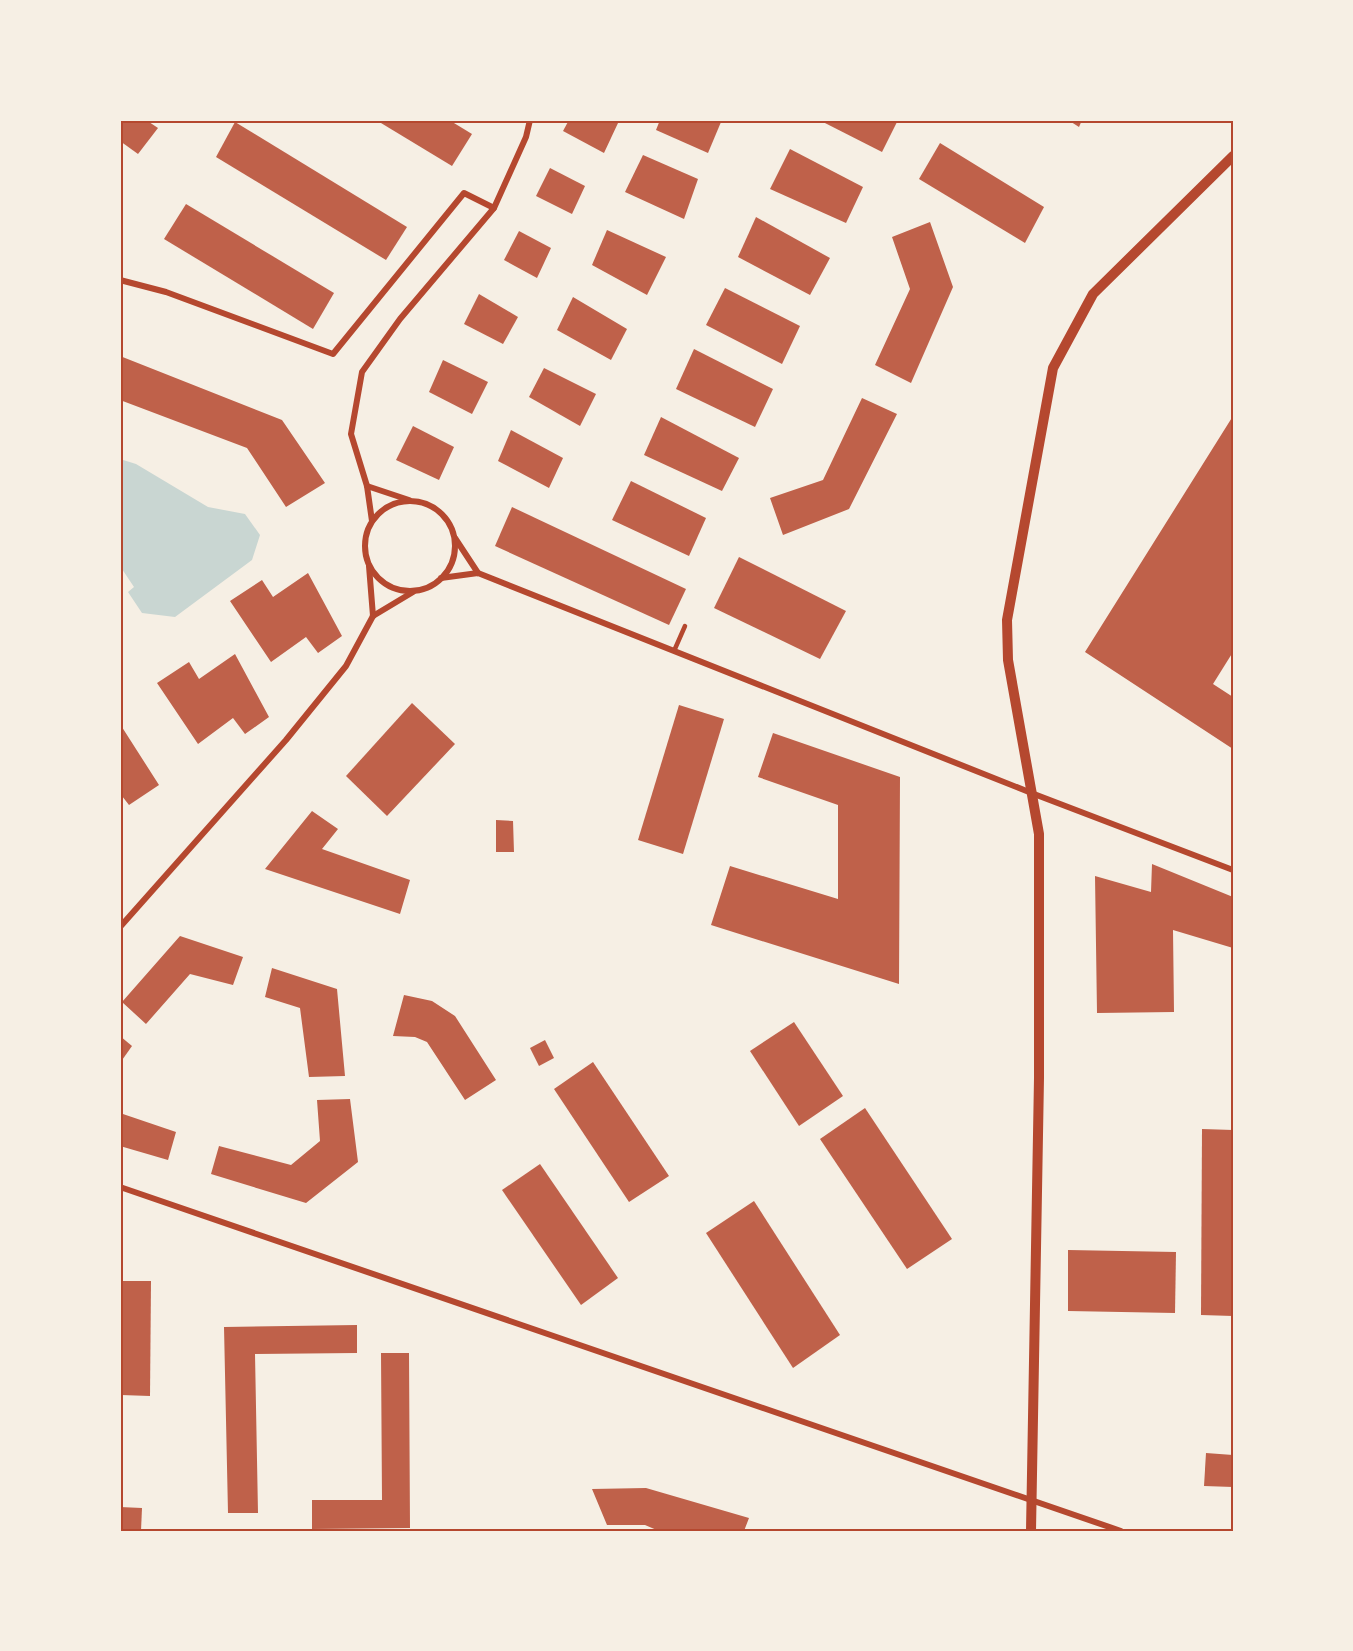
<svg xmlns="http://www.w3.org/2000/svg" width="1353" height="1651" font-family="'Open Sans',sans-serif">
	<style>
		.water { fill: #c9d6d2 }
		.building { fill: #bf614a }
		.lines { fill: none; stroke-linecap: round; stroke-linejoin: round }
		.service { stroke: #b5482f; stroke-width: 4.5 }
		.minor { stroke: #b5482f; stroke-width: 6 }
		.tertiary { stroke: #b5482f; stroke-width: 10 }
		.neatline { fill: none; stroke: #b5482f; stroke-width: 2 }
	</style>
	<rect width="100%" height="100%" fill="#f6efe4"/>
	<polygon class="water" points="120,459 136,464 208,507 245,514 260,535 252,560 175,617 142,613 128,592 134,587 120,566"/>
	<g class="building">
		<polygon points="120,120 146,120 158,128 138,154 120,141"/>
		<polygon points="376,120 449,120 472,134 452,166"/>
		<polygon points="569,120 612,120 618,123 604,153 563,131"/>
		<polygon points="660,120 717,120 721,122 708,153 656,130"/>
		<polygon points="819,120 898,120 882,152"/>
		<polygon points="1068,120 1082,120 1079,127"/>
		<polygon points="235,122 407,227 386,260 216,157"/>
		<polygon points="940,143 1044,207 1025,243 919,179"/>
		<polygon points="790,149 863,187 846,223 770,189"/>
		<polygon points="643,155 698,179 684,219 625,192"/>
		<polygon points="550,168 585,186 572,214 536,196"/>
		<polygon points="186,204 334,293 313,329 164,239"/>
		<polygon points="756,217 830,258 810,295 738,257"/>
		<polygon points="930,222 953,287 911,383 875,365 910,289 892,237"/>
		<polygon points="607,230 666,257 647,295 592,265"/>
		<polygon points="519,231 551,248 537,278 504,260"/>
		<polygon points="725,288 800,326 782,364 706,325"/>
		<polygon points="479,294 518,317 503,344 464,324"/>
		<polygon points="573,297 627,329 611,360 557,330"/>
		<polygon points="694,349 773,389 755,427 676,389"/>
		<polygon points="120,356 282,420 325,483 286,507 247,448 120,400"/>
		<polygon points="443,360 488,382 472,414 429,392"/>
		<polygon points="544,368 596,394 580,426 529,397"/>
		<polygon points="862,398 897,414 849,509 783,535 770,498 823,480"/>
		<polygon points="1233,416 1233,652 1213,684 1233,697 1233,749 1085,652"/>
		<polygon points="661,417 739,458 722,491 644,455"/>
		<polygon points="413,426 454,447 439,480 396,460"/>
		<polygon points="511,430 563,458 549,488 498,461"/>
		<polygon points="631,481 706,518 689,556 612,520"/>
		<polygon points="512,507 686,589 669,625 495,546"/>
		<polygon points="739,557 846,611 820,659 714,608"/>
		<polygon points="308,573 342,636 318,653 306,637 271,662 230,601 262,580 273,597"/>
		<polygon points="235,654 269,717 245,734 233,718 198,744 157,683 189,662 199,679"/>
		<polygon points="412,703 455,744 387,816 346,776"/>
		<polygon points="679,705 724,719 683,854 638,840"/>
		<polygon points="120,724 159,785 129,805 122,796 120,797"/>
		<polygon points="773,733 900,777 899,984 711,925 730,866 838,899 838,805 758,777"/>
		<polygon points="312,811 338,829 322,849 410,880 400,914 265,869"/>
		<polygon points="496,820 513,821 514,852 496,852"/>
		<polygon points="1152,864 1233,897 1233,948 1173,930 1174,1012 1097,1013 1095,876 1151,892"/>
		<polygon points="180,936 243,957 233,985 190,974 146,1024 122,1002"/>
		<polygon points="272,968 337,989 345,1076 309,1077 300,1008 265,997"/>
		<polygon points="404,995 432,1001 455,1016 496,1080 465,1100 427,1042 415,1037 393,1036"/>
		<polygon points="794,1022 843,1096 799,1126 750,1051"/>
		<polygon points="120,1036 132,1046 120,1063"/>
		<polygon points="545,1040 554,1058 539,1066 530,1048"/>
		<polygon points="593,1062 669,1176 629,1202 554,1089"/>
		<polygon points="350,1099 358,1162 306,1203 211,1174 219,1146 291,1165 320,1141 317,1100"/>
		<polygon points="865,1108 952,1239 907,1269 820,1139"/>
		<polygon points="120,1113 176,1132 168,1160 120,1146"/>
		<polygon points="1202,1129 1233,1130 1233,1316 1201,1315"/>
		<polygon points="540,1164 618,1278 581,1305 502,1190"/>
		<polygon points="754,1201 840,1335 793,1368 706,1233"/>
		<polygon points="1068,1250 1176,1252 1175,1313 1068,1311"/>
		<polygon points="121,1281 151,1281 150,1396 121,1395"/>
		<polygon points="357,1325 357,1353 255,1354 258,1513 228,1513 224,1327"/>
		<polygon points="381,1353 409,1353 410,1528 312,1529 312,1500 382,1500"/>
		<polygon points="120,1399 123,1399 122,1420 120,1420"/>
		<polygon points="1206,1453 1233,1455 1233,1487 1204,1486"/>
		<polygon points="646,1488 749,1518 744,1531 659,1531 645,1525 607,1525 592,1489"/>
		<polygon points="120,1507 142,1508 141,1531 120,1531"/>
	</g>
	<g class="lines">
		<polyline class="service" points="674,651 685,626"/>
		<g class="minor">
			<polyline points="120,280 166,292 333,354 464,193 494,208"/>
			<polyline points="367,486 409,500"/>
			<circle cx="410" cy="546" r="45"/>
			<polyline points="372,521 367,486 351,434 362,372 400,319 494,208 526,137 530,120"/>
			<polyline points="455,538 478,573"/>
			<polyline points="369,566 373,616"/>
			<polyline points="441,578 478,573 1034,794 1233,870"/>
			<polyline points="373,616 413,592"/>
			<polyline points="120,927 286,740 346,666 373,616"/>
			<polyline points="120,1187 1121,1531"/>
		</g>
		<polyline class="tertiary" points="1031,1531 1039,1078 1039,834 1008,660 1007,620 1053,368 1093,294 1233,156"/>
	</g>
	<rect width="1353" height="1651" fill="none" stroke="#f6efe4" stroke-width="243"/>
	<rect x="122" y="122" width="1110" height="1408" class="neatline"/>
</svg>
